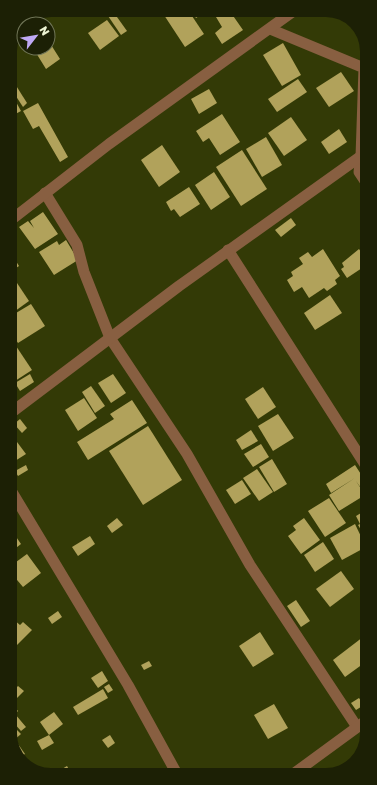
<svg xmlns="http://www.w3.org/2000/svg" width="377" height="785" font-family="'Golos Text',sans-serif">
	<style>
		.building { fill: #b1a25b }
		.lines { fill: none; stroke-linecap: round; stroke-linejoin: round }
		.minor { stroke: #885f41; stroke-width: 11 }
		.tertiary { stroke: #885f41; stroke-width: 11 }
	</style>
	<rect width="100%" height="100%" fill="#333a06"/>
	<g class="building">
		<polygon points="104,10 112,10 127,31 121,35"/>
		<polygon points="165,10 188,10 204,34 185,47 162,12"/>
		<polygon points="191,10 208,10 196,18"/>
		<polygon points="215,10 229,10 243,30 222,44 215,33 222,27 213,12"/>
		<polygon points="107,20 119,36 100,50 88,33"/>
		<polygon points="356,25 364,36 364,43 353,26"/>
		<polygon points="48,40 60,59 46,69 33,48 48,48"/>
		<polygon points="283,43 301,75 282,86 263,55"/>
		<polygon points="10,58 17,69 10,74"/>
		<polygon points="341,72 354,91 329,107 316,88"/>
		<polygon points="10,76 27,103 23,107 10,87"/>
		<polygon points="298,79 307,92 277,112 268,99"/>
		<polygon points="209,89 217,103 199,114 191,99"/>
		<polygon points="10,91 21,111 10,117"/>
		<polygon points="38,103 68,157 60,162 39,126 33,129 23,111"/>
		<polygon points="222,114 240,142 220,155 209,138 203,142 196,131"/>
		<polygon points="291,117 307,140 284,156 268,133"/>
		<polygon points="339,129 347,142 329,154 321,142"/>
		<polygon points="266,137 282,165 262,177 246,149"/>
		<polygon points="162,145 180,172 159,187 141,160"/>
		<polygon points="242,150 267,189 241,206 216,167"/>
		<polygon points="214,172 230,197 211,210 195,185"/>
		<polygon points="189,187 200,204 180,217 174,209 171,211 166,202"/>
		<polygon points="43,212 58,234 35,249 19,227 28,221 34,228 30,221"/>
		<polygon points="291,218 296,225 281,237 275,230"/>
		<polygon points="66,240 78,260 54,275 39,252 57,241 59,245"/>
		<polygon points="323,249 340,276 335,280 337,284 327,291 324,288 309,298 302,287 294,292 287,280 293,276 291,272 303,264 299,258 308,252 312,257"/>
		<polygon points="359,249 361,252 365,250 365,266 347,278 341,269 344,267 342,263"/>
		<polygon points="11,253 19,266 13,270 11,268"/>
		<polygon points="15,280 29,301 11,314 11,283"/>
		<polygon points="330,295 342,313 315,330 304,313"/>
		<polygon points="31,304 45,326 18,343 11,333 11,316"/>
		<polygon points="16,346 32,370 15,381 11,375 11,349"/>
		<polygon points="30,374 34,382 20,391 15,383"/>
		<polygon points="113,374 126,393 111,403 98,383"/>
		<polygon points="91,386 105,406 95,413 82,392"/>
		<polygon points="263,387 276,407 258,419 245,399"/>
		<polygon points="84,398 97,418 78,431 65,410"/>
		<polygon points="132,400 147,423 88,460 77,442 114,419 110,414"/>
		<polygon points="278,414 294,438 273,451 258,426"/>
		<polygon points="20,419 27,428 22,433 14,424"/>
		<polygon points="148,426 182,480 143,505 109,451"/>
		<polygon points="251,430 258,441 242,450 236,440"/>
		<polygon points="17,442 26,454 15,461 12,456 12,445"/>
		<polygon points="261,444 269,457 253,467 244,454"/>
		<polygon points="272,459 287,484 274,492 259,467"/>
		<polygon points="26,465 28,470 18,476 15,471"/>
		<polygon points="355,465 366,482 366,495 356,481 365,495 339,511 329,495 355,478 331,493 326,484"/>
		<polygon points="257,469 273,492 259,501 243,478"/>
		<polygon points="242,480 251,494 235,504 226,490"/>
		<polygon points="329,498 346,523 325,537 308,511"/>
		<polygon points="366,510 366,538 358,525 360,524 356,516"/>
		<polygon points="117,518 123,525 112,533 107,526"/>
		<polygon points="304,518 320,540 301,554 288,536 296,530 293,526"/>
		<polygon points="355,524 366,547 342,560 330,538"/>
		<polygon points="12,531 21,544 12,551"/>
		<polygon points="90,536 95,544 78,556 72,547"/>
		<polygon points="323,542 334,559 315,572 304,555"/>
		<polygon points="27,554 41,573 23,587 12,574 12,565"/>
		<polygon points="341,571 354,589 330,607 316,589"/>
		<polygon points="366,592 366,606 360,596"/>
		<polygon points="296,600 310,621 301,627 287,606"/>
		<polygon points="58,611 62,617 52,624 48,618"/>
		<polygon points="13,619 20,625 23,622 32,630 13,649"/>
		<polygon points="260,632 274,654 253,667 239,646"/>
		<polygon points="363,637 367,643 367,661 345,677 333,660"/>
		<polygon points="149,661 152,666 144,670 141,665"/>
		<polygon points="102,671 108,681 98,688 91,678"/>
		<polygon points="109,684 113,690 108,693 104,687"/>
		<polygon points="18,686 24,691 15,700 13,698 13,691"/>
		<polygon points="103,689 108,698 78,715 73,707"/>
		<polygon points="359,698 364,705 356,710 351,703"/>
		<polygon points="274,704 288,728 268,739 254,715"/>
		<polygon points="13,705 18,711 15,714 26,727 21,731 13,722"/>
		<polygon points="54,712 63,724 49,735 40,722"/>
		<polygon points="13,726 21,734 13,741"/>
		<polygon points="49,735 54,743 42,750 37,741"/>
		<polygon points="110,735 115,743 108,748 102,740"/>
		<polygon points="18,744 25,754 19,758 13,749"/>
		<polygon points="67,766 72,775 52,775"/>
	</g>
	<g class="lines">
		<g class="minor">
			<polyline points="270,29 364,68 361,157 359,172 365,181"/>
			<polyline points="45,193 77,245 84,272 110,338 187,454 250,565 357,727"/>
			<polyline points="11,220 109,144 295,10"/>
			<polyline points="228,250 366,466"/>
			<polyline points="12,412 179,286 364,154"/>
			<polyline points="296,772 367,720"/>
		</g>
		<polyline class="tertiary" points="12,492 128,685 177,774"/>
	</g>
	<path d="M0 0H377V785H0ZM51 17H326A34 34 0 0 1 360 51V734A34 34 0 0 1 326 768H51A34 34 0 0 1 17 734V51A34 34 0 0 1 51 17Z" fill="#1c2005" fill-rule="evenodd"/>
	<g transform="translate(36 36) rotate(59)"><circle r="19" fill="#1c2005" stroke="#707557"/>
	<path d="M0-3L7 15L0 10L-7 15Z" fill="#bfa9f4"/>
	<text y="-6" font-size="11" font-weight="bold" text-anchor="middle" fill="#edf4d3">N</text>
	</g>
</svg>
